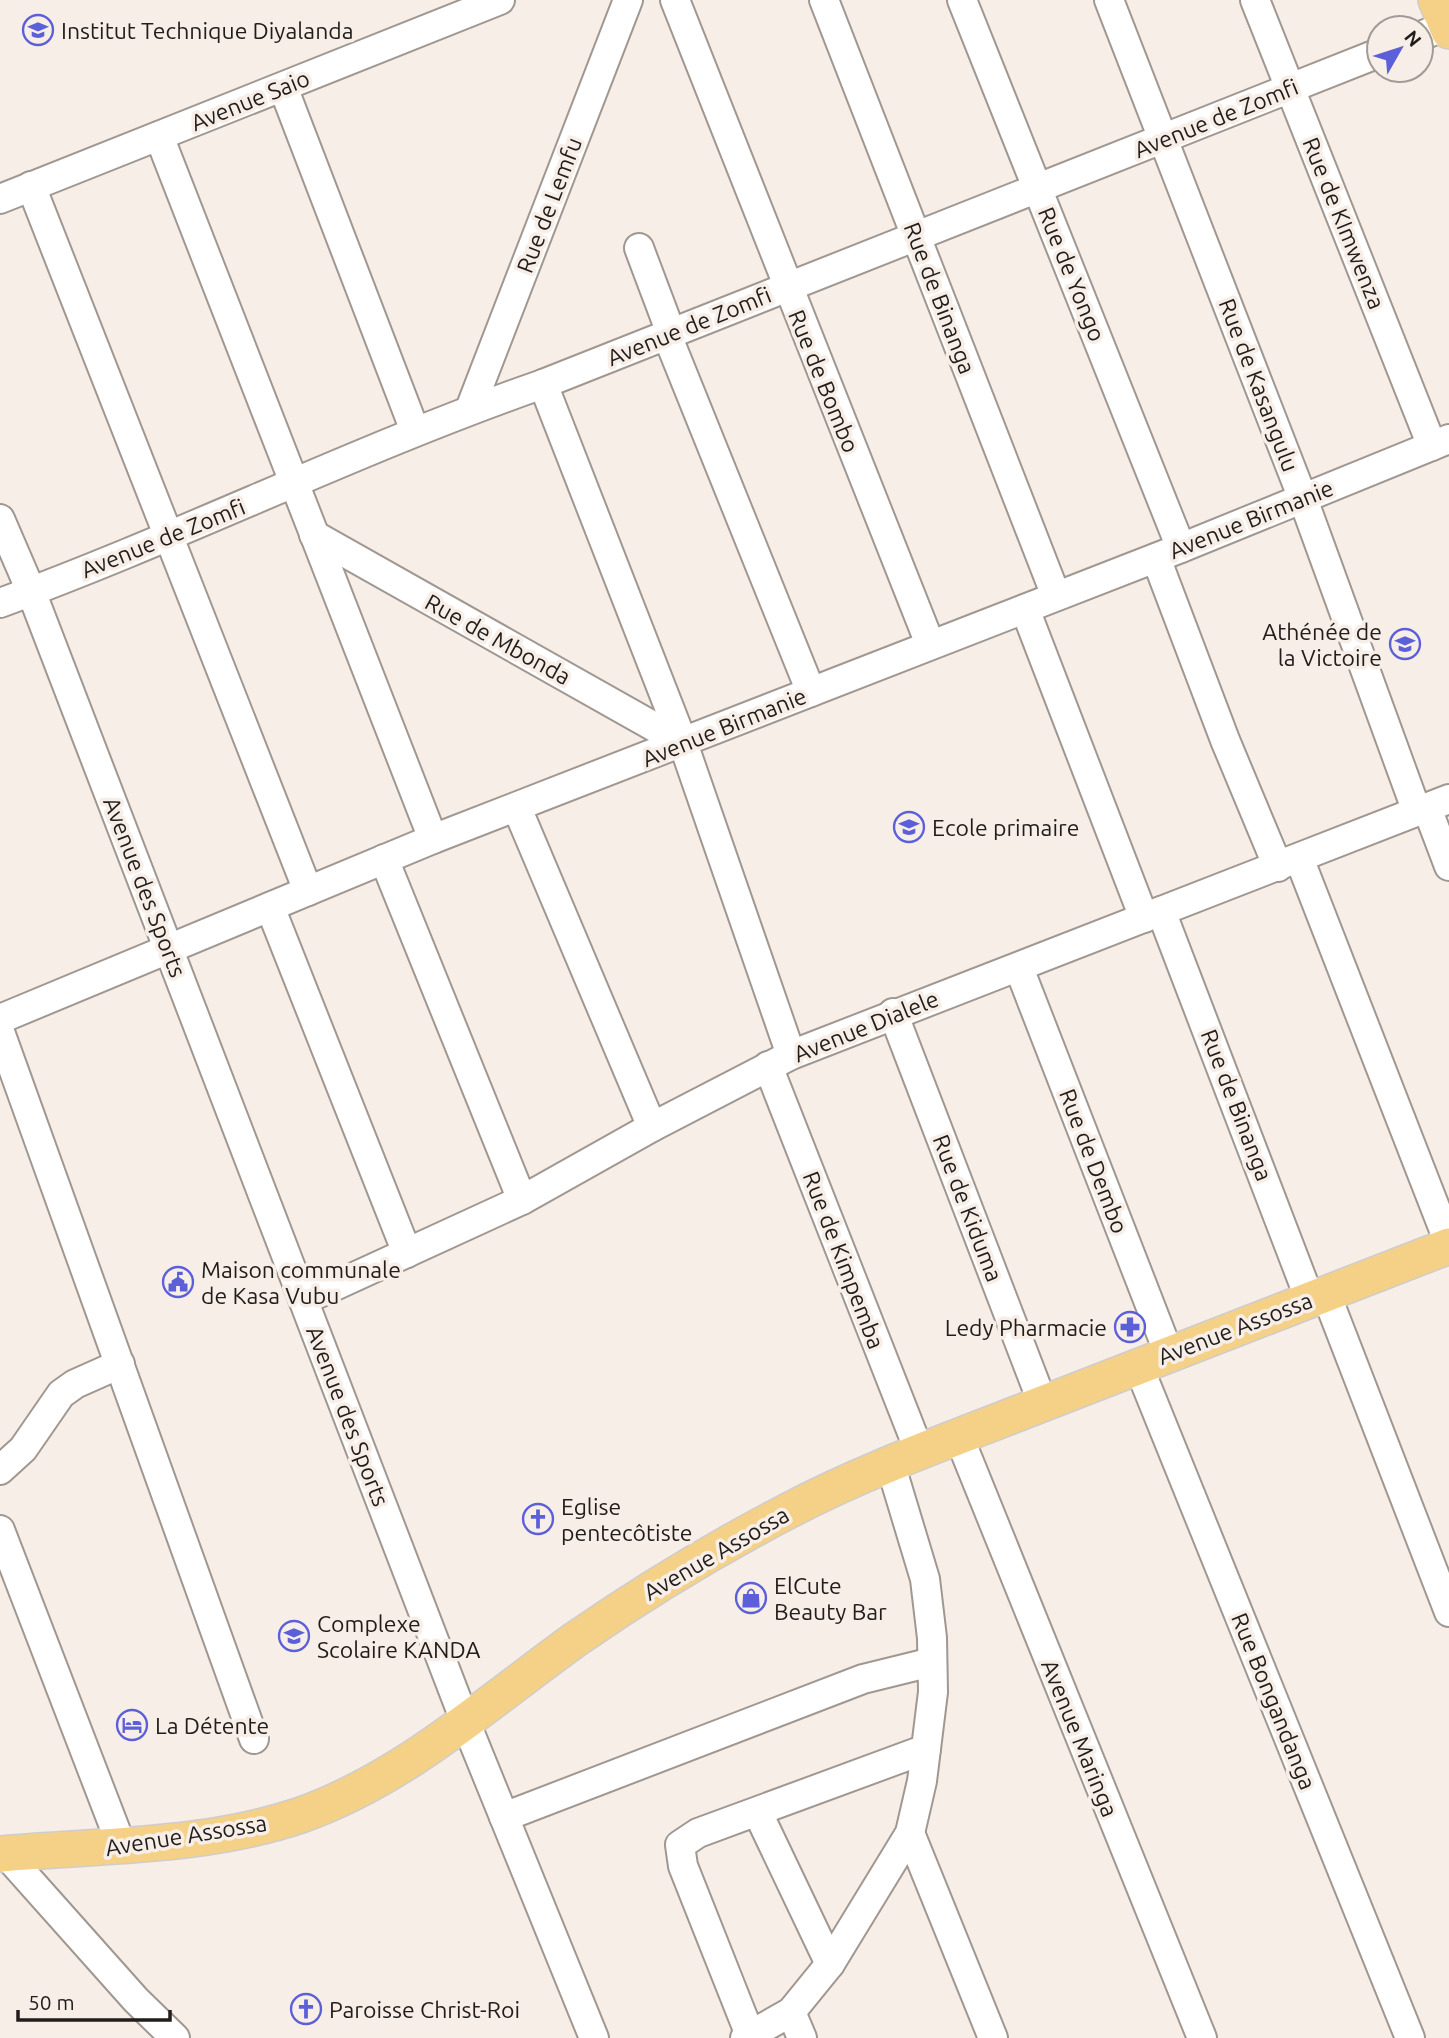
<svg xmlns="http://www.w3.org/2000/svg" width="1449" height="2038" font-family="Ubuntu,sans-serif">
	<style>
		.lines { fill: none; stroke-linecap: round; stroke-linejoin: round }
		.minor-casing { stroke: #a09791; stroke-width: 32 }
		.major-casing { stroke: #cecdcd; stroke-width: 38 }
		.minor { stroke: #fff; stroke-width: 28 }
		.major { stroke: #f4d186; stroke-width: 35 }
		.labels { text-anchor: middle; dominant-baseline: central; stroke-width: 7; stroke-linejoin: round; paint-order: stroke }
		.poi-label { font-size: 23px; fill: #201d1b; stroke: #f8eee8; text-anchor: start }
		.street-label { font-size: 23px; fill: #201d1b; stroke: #f8eee8 }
	</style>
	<rect width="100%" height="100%" fill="#f8eee8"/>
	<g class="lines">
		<g class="minor-casing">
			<g id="minor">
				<polyline points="675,0 930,644"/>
				<polyline points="824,0 1056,596"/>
				<polyline points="962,0 1181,548"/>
				<polyline points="1109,0 1303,499 1417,812"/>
				<polyline points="1255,0 1432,446"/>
				<polyline points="1421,36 1447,25"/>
				<polyline points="283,87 415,431"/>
				<polyline points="159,136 433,839"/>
				<polyline points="31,186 308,891"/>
				<polyline points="0,199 500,0"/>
				<polyline points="639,248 671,333"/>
				<polyline points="667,335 811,692"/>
				<polyline points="543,384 683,743 791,1055"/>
				<polyline points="470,409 628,0"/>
				<polyline points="0,519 31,591 465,1721 594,2038"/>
				<polyline points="314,535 683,743"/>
				<polyline points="1156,558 1225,740 1278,867"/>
				<path d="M0,603C183,536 359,448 543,384L1379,53"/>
				<polyline points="1025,609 1144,918"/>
				<polyline points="517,808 652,1127"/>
				<polyline points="1427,808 1449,866"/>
				<polyline points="1299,858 1449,1243"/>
				<polyline points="384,859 522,1200"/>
				<polyline points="270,907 407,1253"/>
				<polyline points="1161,911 1310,1300"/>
				<polyline points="1019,968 1169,1354"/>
				<polyline points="893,1013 1043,1404"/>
				<polyline points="0,1019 433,839 1181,548 1449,439"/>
				<polyline points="0,1032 254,1739"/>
				<polyline points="768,1066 920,1453"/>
				<polyline points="1326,1294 1449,1612"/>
				<polyline points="304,1300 522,1200 652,1127 791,1055 1449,799"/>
				<polyline points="1138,1365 1410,2038"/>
				<polyline points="959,1437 1202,2038"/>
				<polyline points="0,1470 23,1449 61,1394 75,1384 120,1364"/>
				<polyline points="0,1530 122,1847"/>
				<polyline points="758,1813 830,1964"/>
				<polyline points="504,1817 863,1679 932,1662"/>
				<polyline points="910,1833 993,2038"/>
				<polyline points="5,1853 136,2000 175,2038"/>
				<polyline points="791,2012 802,2038"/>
				<polyline points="750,2035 683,1866 680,1845 698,1833 926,1749"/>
				<polyline points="745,2038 791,2012 830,1964 910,1833 922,1781 933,1692 932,1638 925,1579 890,1463"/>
			</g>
		</g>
		<g class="major-casing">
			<g id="major">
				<polyline points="1436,0 1449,31"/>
				<path d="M0,1854C100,1845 204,1848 301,1815C405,1778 488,1702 576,1639C644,1592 715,1549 788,1511C864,1471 945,1442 1024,1411C1165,1355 1308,1302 1449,1246"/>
			</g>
		</g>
		<use href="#minor" class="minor"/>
		<use href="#major" class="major"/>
	</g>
	<defs>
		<g id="university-ring" transform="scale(1.575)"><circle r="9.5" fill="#f8eee8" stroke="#5c60d8" stroke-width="1.5"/><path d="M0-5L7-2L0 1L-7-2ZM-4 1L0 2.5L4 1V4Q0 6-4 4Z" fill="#5c60d8"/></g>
		<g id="school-ring" transform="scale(1.575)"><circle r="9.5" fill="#f8eee8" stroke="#5c60d8" stroke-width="1.5"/><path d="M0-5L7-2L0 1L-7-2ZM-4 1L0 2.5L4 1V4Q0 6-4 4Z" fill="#5c60d8"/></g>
		<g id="civic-ring" transform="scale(1.575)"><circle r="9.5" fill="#f8eee8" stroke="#5c60d8" stroke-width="1.5"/><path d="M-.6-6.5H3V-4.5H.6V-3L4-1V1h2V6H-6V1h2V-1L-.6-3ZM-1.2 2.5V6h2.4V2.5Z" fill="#5c60d8"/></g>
		<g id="pharmacy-ring" transform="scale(1.575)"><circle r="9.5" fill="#f8eee8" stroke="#5c60d8" stroke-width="1.5"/><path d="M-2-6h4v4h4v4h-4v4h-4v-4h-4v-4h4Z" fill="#5c60d8"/></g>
		<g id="church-ring" transform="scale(1.575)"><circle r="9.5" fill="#f8eee8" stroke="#5c60d8" stroke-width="1.5"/><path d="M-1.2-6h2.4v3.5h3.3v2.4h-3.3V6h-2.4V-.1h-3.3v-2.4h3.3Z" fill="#5c60d8"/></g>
		<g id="shop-ring" transform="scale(1.575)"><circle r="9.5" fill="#f8eee8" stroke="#5c60d8" stroke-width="1.5"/><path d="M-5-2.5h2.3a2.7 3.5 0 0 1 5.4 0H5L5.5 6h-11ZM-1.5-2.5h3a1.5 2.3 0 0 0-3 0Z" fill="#5c60d8"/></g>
		<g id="hotel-ring" transform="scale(1.575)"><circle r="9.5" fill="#f8eee8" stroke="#5c60d8" stroke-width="1.5"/><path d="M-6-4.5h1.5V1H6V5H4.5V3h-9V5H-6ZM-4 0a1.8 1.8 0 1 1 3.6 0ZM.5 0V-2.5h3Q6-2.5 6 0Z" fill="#5c60d8"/></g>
	</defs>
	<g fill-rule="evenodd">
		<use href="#university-ring" x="38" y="30"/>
		<use href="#school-ring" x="1405" y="644"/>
		<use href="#school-ring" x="909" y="827"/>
		<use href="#civic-ring" x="178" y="1282"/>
		<use href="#pharmacy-ring" x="1130" y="1327"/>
		<use href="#church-ring" x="538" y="1519"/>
		<use href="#shop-ring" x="751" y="1598"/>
		<use href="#school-ring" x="294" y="1636"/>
		<use href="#hotel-ring" x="132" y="1725"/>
		<use href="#church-ring" x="306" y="2009"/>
	</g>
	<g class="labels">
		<g class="poi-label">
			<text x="61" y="30">Institut Technique Diyalanda</text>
			<text x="1382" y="631" text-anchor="end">Athénée de<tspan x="1382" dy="26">la Victoire</tspan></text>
			<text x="932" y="827">Ecole primaire</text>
			<text x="201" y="1269">Maison communale<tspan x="201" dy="26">de Kasa Vubu</tspan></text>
			<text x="1107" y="1327" text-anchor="end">Ledy Pharmacie</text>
			<text x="561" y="1506">Eglise<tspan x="561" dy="26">pentecôtiste</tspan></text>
			<text x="774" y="1585">ElCute<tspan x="774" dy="26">Beauty Bar</tspan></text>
			<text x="317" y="1623">Complexe<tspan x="317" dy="26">Scolaire KANDA</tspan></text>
			<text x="155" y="1725">La Détente</text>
			<text x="329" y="2009">Paroisse Christ-Roi</text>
		</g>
		<g class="street-label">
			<text transform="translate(250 100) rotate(-22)">Avenue Saio</text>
			<text transform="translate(1216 118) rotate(-22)">Avenue de Zomfi</text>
			<text transform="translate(549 205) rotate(-69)">Rue de Lemfu</text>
			<text transform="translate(1344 223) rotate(68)">Rue de KImwenza</text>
			<text transform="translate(1072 274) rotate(68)">Rue de Yongo</text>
			<text transform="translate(940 298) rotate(69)">Rue de Binanga</text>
			<text transform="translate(689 326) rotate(-22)">Avenue de Zomfi</text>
			<text transform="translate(824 381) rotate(68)">Rue de Bombo</text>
			<text transform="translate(1259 385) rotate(69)">Rue de Kasangulu</text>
			<text transform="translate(1251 519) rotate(-22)">Avenue Birmanie</text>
			<text transform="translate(163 538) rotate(-22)">Avenue de Zomfi</text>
			<text transform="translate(498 639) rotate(29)">Rue de Mbonda</text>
			<text transform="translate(724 727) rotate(-22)">Avenue Birmanie</text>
			<text transform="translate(145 887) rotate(69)">Avenue des Sports</text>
			<text transform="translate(866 1026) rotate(-22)">Avenue Dialele</text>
			<text transform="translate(1237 1105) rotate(69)">Rue de Binanga</text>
			<text transform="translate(1094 1161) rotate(69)">Rue de Dembo</text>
			<text transform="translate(968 1208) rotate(69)">Rue de Kiduma</text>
			<text transform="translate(844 1260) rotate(69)">Rue de Kimpemba</text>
			<text transform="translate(1235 1328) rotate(-21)">Avenue Assossa</text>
			<text transform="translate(348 1416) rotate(69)">Avenue des Sports</text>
			<text transform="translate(716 1553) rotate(-30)">Avenue Assossa</text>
			<text transform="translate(1274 1701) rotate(68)">Rue Bongandanga</text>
			<text transform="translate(1080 1738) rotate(68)">Avenue Maringa</text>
			<text transform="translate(186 1835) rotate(-9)">Avenue Assossa</text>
		</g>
	</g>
	<g transform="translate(1400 49) rotate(51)"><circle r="33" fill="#f8eee8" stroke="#a29a96" stroke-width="2"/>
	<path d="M0-5L12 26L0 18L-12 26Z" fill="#5c60d8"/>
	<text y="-10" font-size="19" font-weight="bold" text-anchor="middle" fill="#201d1b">N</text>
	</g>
	<path d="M18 2010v10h152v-10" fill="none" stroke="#201d1b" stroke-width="3.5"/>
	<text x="28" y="2010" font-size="21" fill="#201d1b" stroke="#f8eee8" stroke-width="5" paint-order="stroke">50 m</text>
</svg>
